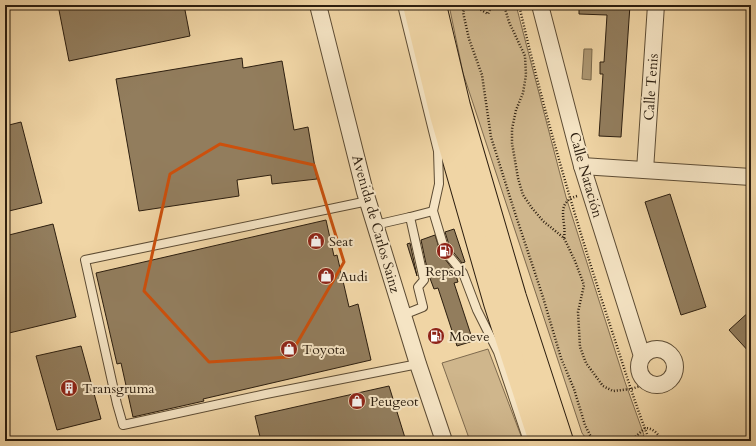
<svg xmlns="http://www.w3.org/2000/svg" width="756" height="446" font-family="Cardo,serif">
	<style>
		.green { fill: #cfb68c; stroke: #7e6a4e }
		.water { fill: #ad9772; stroke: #79674a }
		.building { fill: #927d5d; stroke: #2c1e0f }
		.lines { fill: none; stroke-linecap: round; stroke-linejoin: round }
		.service-casing { stroke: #5d4c34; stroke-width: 10 }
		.minor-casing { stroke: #5d4c34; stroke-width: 18 }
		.trunk-casing { stroke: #2c1e0f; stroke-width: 24 }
		.path { stroke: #2c1e0f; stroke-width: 2.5; stroke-dasharray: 1 2; stroke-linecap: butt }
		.service { stroke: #f5e4c4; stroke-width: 8 }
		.minor { stroke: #f5e4c4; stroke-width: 16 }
		.trunk { stroke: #f0d5a5; stroke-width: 22 }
		.marked { fill: none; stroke: #cc500c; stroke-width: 3; stroke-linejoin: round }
		.labels { text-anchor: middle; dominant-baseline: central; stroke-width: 4; stroke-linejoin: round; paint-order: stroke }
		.street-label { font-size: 14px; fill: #2c1e0f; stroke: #f5e4c4 }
		.poi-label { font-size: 14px; fill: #2c1e0f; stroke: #f5e4c4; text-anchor: start }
	</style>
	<rect width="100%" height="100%" fill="#f0d5a5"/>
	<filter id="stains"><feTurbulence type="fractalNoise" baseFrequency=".005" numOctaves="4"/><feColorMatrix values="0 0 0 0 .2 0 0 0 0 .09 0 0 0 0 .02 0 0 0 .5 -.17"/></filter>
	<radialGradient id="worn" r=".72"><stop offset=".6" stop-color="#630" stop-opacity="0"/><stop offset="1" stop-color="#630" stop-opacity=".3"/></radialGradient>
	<g class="green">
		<polygon points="449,5 516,5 566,197 625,382 644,435 639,441 588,441 582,433 463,73"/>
		<polygon points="488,349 523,441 470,441 442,363"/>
	</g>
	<polygon class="water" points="584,49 592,49 591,80 582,79"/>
	<g class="building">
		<polygon points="58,5 184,5 190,36 69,61"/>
		<polygon points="579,5 630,5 621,137 599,136 603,74 600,74 600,62 604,62 607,15 579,14"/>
		<polygon points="242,58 243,68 282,61 294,130 308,127 317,179 272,184 271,175 237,180 239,196 139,211 116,79"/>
		<polygon points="21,122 42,203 5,212 5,126"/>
		<polygon points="670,194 706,307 681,315 645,202"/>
		<polygon points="326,220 334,256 337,255 349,307 358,304 371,360 203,399 204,401 133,417 121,363 117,364 96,273"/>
		<polygon points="53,224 76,317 5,334 5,236"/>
		<polygon points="454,229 465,262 462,263 450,248 445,232"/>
		<polygon points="435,235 441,254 455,272 458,282 454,283 473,341 457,346 438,288 434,289 428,273 421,240"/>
		<polygon points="410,243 417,276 407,244"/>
		<polygon points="751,310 751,354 729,330"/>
		<polygon points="81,346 101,419 57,430 36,356"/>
		<polygon points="389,386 406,441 261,441 255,416"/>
	</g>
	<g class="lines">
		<g class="service-casing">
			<g id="service">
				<polyline points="402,5 438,151 439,184 433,211 445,251 463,273 477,310 498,352 528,441"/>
				<polyline points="368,201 85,260 117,404 123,425 266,394 418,364"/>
				<polyline points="410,217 433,211"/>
				<polyline points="375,225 410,217 424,280 418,287 423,307 403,315"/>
			</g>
		</g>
		<g class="minor-casing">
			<g id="minor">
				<polyline points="318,5 365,192 418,364 444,441"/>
				<polyline points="540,5 582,166 642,356"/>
				<polyline points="582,166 751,177"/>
				<polyline points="645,170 656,5"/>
				<circle cx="657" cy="367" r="18"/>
			</g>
		</g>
		<g class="trunk-casing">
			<g id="trunk">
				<polyline points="414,5 441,115 495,303 540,441"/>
				<polyline points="435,5 459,106 515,297 562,441"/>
			</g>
		</g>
		<g class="path">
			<polyline points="466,5 463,12 469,39 482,75 491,137 514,210 542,294 561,358 574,389 585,425 593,441"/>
			<polyline points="473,5 488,14 492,5"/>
			<polyline points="504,5 509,22 525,56 526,75 523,93 516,110 512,129 512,143 518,178 523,195 532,208 543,221 564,238 575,261 584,285 578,312 580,347 586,363 603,386 613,391 631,389 650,383"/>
			<path d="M519,5C544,113 575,219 610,325C622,361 633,398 647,434"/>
			<path d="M564,238C567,221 554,203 577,196"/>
			<path d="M631,441L645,428C653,428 659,434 661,441"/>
		</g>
		<use href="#service" class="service"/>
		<use href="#minor" class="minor"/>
		<use href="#trunk" class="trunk"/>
	</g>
	<path class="marked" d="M220,144L314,165L344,262L289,357L209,362L144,291L170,174Z"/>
	<defs>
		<g id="shop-disc" transform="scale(0.9)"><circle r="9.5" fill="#8f2418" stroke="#f5e4c4"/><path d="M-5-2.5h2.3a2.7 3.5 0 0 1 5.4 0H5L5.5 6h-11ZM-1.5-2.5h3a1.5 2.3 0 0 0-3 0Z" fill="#fff"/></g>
		<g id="fuel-disc" transform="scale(0.9)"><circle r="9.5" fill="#8f2418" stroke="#f5e4c4"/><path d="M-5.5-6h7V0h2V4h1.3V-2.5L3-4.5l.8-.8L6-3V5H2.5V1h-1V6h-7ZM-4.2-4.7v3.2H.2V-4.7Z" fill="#fff"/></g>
		<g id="building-disc" transform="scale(0.9)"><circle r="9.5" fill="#8f2418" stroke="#f5e4c4"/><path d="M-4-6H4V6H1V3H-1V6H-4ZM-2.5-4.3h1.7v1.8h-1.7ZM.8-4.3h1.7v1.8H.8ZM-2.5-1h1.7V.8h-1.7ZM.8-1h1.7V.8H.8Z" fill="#fff"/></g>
	</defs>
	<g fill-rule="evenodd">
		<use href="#shop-disc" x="316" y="241"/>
		<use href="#fuel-disc" x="445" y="251"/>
		<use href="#shop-disc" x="326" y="276"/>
		<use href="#fuel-disc" x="436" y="336"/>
		<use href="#shop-disc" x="289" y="349"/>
		<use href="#building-disc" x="69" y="388"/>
		<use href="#shop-disc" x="357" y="401"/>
	</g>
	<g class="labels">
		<g class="street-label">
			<text transform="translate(651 87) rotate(-86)">Calle Tenis</text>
			<text transform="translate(586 175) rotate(74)">Calle Natación</text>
			<text transform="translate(376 224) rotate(74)">Avenida de Carlos Sainz</text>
		</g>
		<g class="poi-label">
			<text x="329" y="241">Seat</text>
			<text x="445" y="271" text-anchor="middle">Repsol</text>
			<text x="339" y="276">Audi</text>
			<text x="449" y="336">Moeve</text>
			<text x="302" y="349">Toyota</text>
			<text x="82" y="388">Transgruma</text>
			<text x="370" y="401">Peugeot</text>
		</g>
	</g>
	<rect width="756" height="446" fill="none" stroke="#f0d5a5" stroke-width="20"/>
	<rect x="6" y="6" width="744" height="434" fill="none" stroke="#2c1e0f" stroke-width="2"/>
	<rect x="10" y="10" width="736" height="426" fill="none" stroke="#2c1e0f"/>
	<rect width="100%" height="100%" filter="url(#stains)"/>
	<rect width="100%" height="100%" fill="url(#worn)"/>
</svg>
